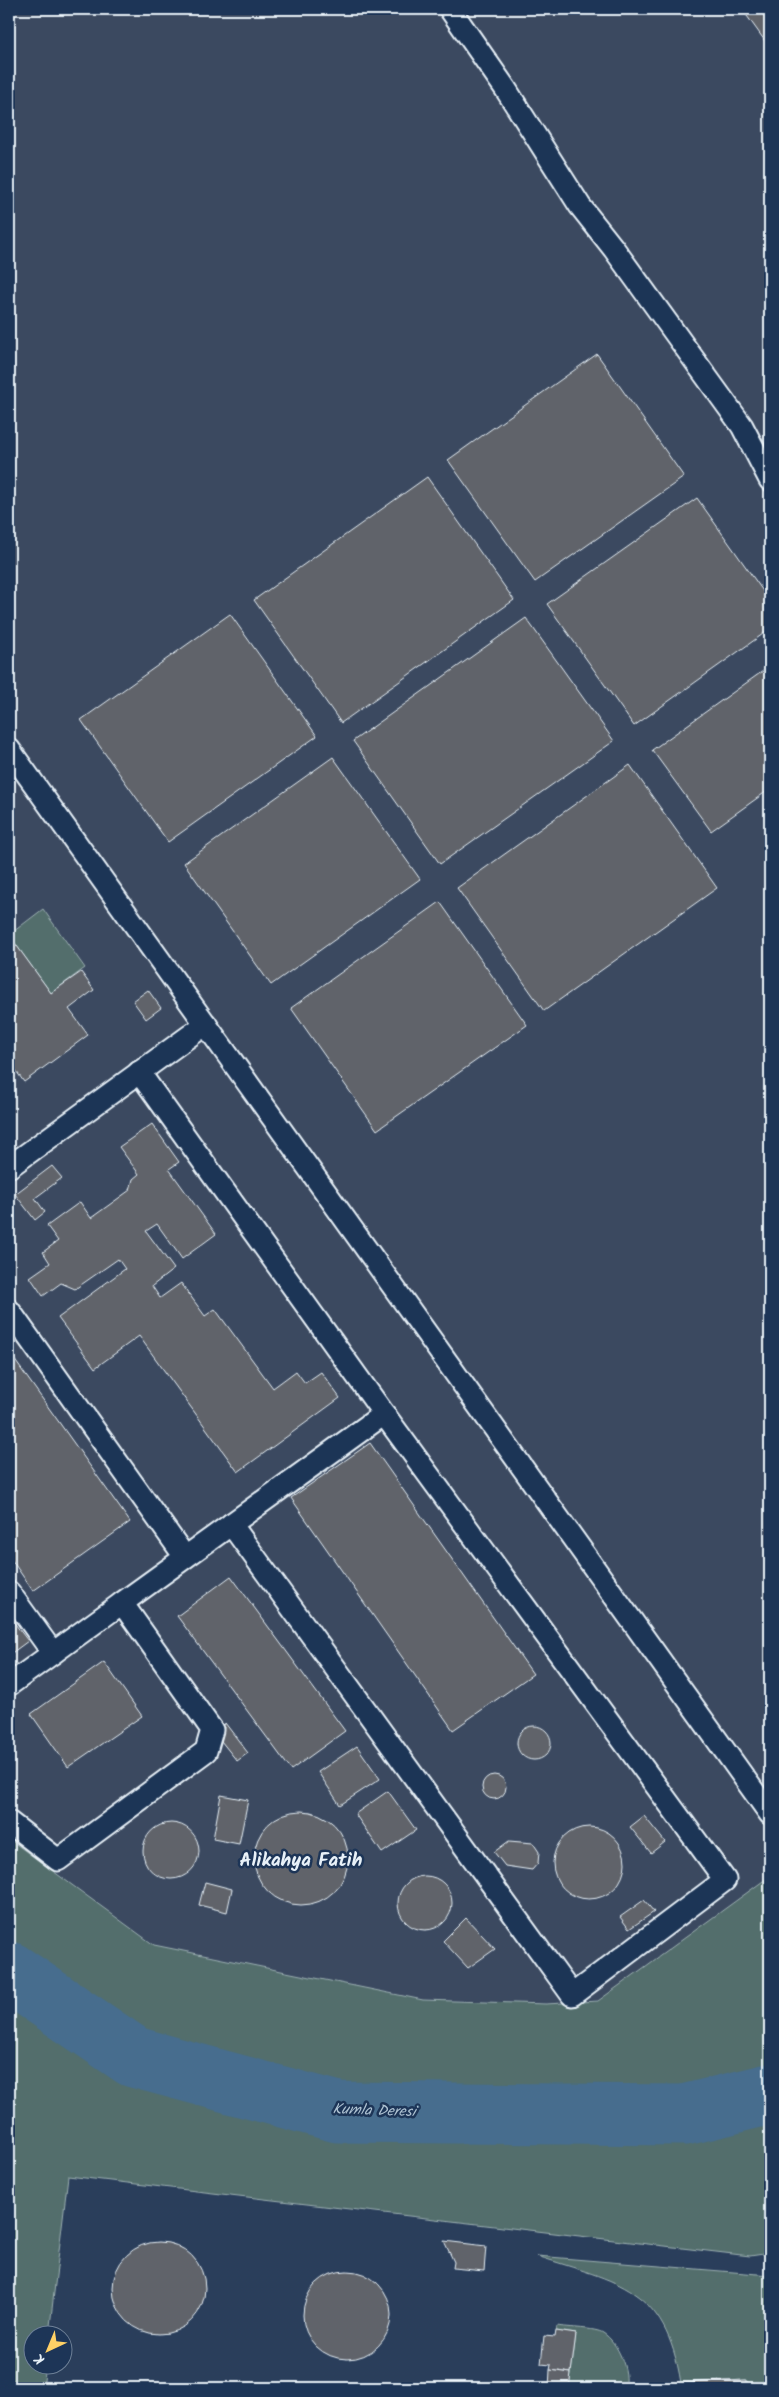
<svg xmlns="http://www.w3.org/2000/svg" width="779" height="2397" font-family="Kalam,sans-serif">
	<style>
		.built { fill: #3a4960 }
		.green { fill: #526e6c; stroke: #9db0b2 }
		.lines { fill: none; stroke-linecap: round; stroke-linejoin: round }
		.river { stroke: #466d8e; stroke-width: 61 }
		.building { fill: #60646a; stroke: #e8f1f8 }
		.service-casing { stroke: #e8f1f8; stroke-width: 25 }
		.service { stroke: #1d3557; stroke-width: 21 }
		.labels { text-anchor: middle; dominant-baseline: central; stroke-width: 5; stroke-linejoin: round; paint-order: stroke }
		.water-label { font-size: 15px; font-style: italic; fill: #afc3d3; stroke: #1d3557 }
		.district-label { font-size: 19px; font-weight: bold; fill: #e8f1f8; stroke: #1d3557 }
	</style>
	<rect width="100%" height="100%" fill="#2a3e5b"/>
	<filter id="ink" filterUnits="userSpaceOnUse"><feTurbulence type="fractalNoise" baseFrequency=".02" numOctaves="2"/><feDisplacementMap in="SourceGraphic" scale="10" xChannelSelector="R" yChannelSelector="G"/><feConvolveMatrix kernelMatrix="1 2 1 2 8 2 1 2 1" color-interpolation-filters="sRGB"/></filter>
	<g filter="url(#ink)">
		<polygon class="built" points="9,9 770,9 770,1988 546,2004 423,2000 154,1945 9,1839"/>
		<g class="green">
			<polygon points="43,909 85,968 51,993 9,935"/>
			<polygon points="9,1839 154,1945 423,2000 546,2004 598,2001 770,1876 770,2253 750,2256 68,2176 49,2334 32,2334 32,2364 46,2365 43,2388 9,2388"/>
			<path d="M537,2256L770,2275V2388H747L746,2380L681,2383C665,2286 619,2283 537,2256Z"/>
			<path d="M557,2326C568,2328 596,2328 603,2333C618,2342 630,2372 625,2388H569L576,2334L556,2331Z"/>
		</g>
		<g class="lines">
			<polyline class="river" points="9,1972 134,2057 338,2112 684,2115 770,2094"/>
		</g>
		<g class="building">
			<polygon points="742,9 770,9 770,48"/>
			<polygon points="597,354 684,477 535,582 448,460"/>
			<polygon points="427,477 514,600 341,723 254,600"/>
			<polygon points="697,498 770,601 770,629 634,726 547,604"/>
			<polygon points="230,614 317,736 168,842 81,720"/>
			<polygon points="526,618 614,741 440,864 353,741"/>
			<polygon points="770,666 770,789 711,831 652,750"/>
			<polygon points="333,757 420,879 271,985 184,863"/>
			<polygon points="630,765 717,888 544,1011 457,888"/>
			<polygon points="440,902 527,1025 377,1130 291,1008"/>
			<polygon points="9,935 51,993 81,972 94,990 69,1009 88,1035 24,1082 9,1061"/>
			<polygon points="148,990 161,1008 146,1019 133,1001"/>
			<polygon points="152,1124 179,1162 169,1169 216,1234 182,1259 157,1224 146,1231 174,1269 152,1286 160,1298 181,1283 205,1316 215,1309 273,1388 296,1371 305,1383 321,1372 340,1398 238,1472 139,1336 95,1368 58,1318 125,1269 118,1259 75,1289 61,1283 43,1296 30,1277 50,1263 43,1252 58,1241 47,1226 80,1202 91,1218 130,1190 133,1179 139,1174 119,1147"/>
			<polygon points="52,1166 62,1178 35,1198 45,1212 35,1220 15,1194"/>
			<polygon points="9,1352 130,1522 33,1591 9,1556"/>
			<polygon points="370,1443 533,1674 453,1730 291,1498"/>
			<polygon points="231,1576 345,1731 291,1770 177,1616"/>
			<polygon points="9,1616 28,1641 9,1655"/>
			<polygon points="104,1662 142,1716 68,1767 31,1714"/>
			<polygon points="225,1723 248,1753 237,1761 221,1741"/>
			<circle cx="534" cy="1743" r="17"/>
			<polygon points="357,1746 380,1779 340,1805 318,1772"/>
			<circle cx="494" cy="1787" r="12"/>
			<polygon points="388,1791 416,1830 382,1853 355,1814"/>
			<polygon points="221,1795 248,1800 239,1844 213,1839"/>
			<circle cx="301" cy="1858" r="47"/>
			<polygon points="644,1816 665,1842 651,1853 630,1827"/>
			<circle cx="171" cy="1851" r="28"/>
			<circle cx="589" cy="1863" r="36"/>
			<polygon points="509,1841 533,1843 539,1852 538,1863 532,1870 505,1866 494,1852"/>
			<circle cx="425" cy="1903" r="27"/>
			<polygon points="205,1882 232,1889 227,1912 199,1905"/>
			<polygon points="644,1900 654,1912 629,1929 620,1917"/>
			<polygon points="466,1918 495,1949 468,1968 443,1941"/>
			<polygon points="444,2241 486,2246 484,2271 453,2268 454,2262"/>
			<circle cx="159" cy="2288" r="46"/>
			<circle cx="347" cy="2315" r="44"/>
			<polygon points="556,2331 576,2334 571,2373 550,2370 551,2365 541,2364 544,2336 555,2337"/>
			<polygon points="550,2370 571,2373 569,2388 549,2388"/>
			<polygon points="747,2380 747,2388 681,2388 681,2383"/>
		</g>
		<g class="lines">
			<g class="service-casing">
				<g id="service">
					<polyline points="450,9 505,88 580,206 614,249 742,426 770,480"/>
					<polyline points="9,749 770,1814"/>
					<polyline points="9,1167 206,1024"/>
					<polyline points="9,1310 185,1557"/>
					<polyline points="231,1524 572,1995 725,1880 384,1414"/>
					<polyline points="9,1592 53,1653"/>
					<polyline points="9,1685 122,1603"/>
					<polyline points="9,1822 58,1860 206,1751 212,1730 122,1603 384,1414 139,1072"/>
				</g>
			</g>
			<use href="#service" class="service"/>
		</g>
	</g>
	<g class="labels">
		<g class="water-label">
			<text transform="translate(374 2111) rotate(2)">Kumla Deresi</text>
		</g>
		<g class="district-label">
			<text x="301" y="1861">Alikahya Fatih</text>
		</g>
	</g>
	<rect width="779" height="2397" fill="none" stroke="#1d3557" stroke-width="30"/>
	<rect x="15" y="15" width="749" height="2367" fill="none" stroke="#e8f1f8" stroke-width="2" filter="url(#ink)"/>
	<g transform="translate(48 2350) rotate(224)"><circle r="24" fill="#1d3557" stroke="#6e8097"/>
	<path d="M0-4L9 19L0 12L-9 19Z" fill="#ffd166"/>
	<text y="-8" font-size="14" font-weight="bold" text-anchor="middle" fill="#e8f1f8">K</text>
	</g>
</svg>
